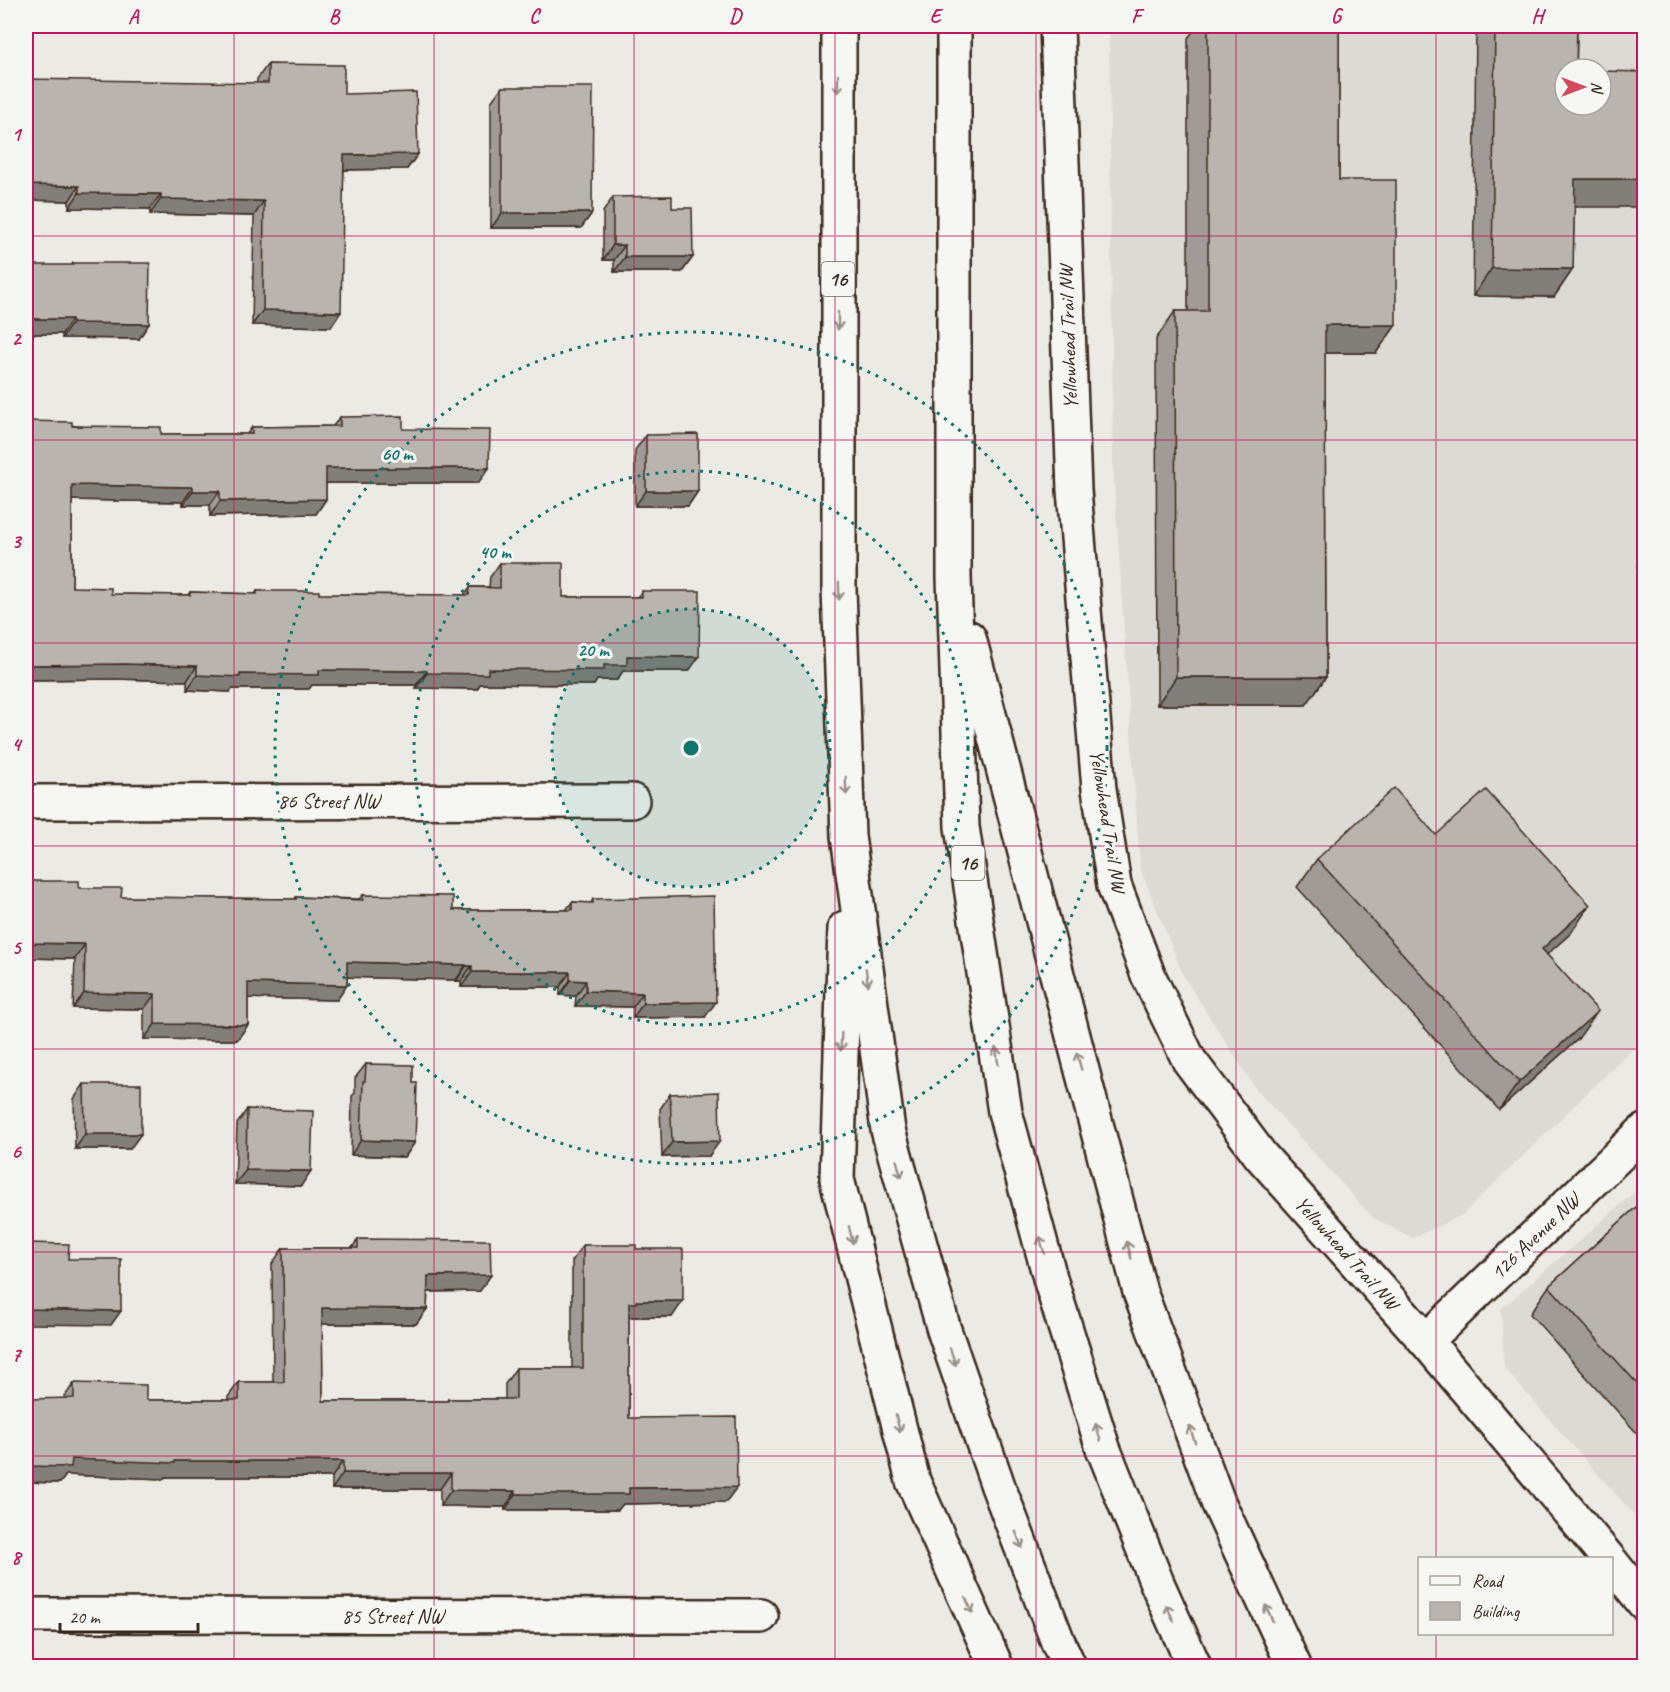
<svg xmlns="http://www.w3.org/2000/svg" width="1670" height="1692" font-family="Caveat,sans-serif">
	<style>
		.built { fill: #dcdad4; fill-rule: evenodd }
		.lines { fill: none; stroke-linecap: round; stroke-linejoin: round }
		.minor-casing { stroke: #3b2a1e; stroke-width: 38 }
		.highway-casing { stroke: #3b2a1e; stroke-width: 38 }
		.minor { stroke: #f6f6f2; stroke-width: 33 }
		.highway { stroke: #f6f6f2; stroke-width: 33 }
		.wall { fill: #a09b96; stroke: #3b2a1e; stroke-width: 1.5 }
		.shaded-wall { fill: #827e7a; stroke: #3b2a1e; stroke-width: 1.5 }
		.building { fill: #bab4ae; stroke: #3b2a1e; stroke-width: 1.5 }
		.oneway { stroke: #989088 }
		.grid { fill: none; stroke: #c2185b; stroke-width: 1.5; stroke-opacity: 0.55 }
		.ring { fill: none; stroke: #0f766e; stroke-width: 3; stroke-dasharray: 3 6 }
		.labels { text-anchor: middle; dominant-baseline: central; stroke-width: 6; stroke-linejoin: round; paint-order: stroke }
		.shield { fill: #f6f6f2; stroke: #73675e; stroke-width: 1.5 }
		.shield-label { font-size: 20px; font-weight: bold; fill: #3b2a1e }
		.street-label { font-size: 21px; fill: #3b2a1e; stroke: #f6f6f2 }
		.centre { fill: #0f766e; stroke: #f6f6f2; stroke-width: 3 }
		.ring-label { font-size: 18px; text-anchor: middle; font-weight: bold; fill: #0f766e; stroke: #f6f6f2; stroke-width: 6; stroke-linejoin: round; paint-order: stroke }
		.neatline { fill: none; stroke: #c2185b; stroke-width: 2 }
		.grid-label { font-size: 20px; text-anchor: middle; font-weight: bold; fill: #c2185b }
	</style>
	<rect width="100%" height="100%" fill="#ebeae5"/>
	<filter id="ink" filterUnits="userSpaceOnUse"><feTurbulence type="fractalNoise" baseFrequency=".0167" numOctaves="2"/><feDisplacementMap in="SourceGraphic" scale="12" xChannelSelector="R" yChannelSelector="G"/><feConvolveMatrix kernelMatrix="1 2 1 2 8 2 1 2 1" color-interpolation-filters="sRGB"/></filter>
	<g filter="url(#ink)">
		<g class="built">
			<path d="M1109,26H1644V1038L1462,1215L1413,1238L1373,1218L1255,1088L1184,977L1140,868L1113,465ZM1565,69H1601V105H1565Z"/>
			<polygon points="1644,1184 1644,1526 1504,1368 1501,1309"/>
		</g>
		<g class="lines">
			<g class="minor-casing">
				<g id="minor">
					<polyline points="1057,26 1074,490 1099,789 1114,885 1148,975 1189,1060 1261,1156 1426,1341 1608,1558"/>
					<polyline points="26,802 632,801"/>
					<polyline points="1426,1341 1644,1131"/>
					<polyline points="1612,1563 1644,1603"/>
					<polyline points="26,1615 761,1616"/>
				</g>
			</g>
			<g class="highway-casing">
				<g id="highway">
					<polyline points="839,26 839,589 848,836 888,1130 944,1330 998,1486 1058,1642 1069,1666"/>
					<polyline points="954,26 954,577 962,827 1005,1112 1052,1285 1103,1448 1157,1583 1194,1666"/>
					<polyline points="969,638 1140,1292 1218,1502 1294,1666"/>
					<polyline points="845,928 837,1179 913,1481 996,1666"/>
				</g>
			</g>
			<use href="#minor" class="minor"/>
			<use href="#highway" class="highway"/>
		</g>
		<g class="wall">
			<polygon points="1197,26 1339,26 1339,180 1396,325 1376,353 1325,353 1326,677 1306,705 1157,705 1156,339 1175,311 1188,311 1188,38"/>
			<polygon points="1476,26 1577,26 1573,269 1554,297 1473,296"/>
			<polygon points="268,64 344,94 418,154 407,169 344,170 331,327 252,325 254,216 150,214 150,209 69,208 69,201 26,200 257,83 257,79"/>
			<polygon points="502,87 592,213 581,228 491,228 491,102"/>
			<polygon points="613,197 672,208 693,257 682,272 614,272 614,260 603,260 603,212"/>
			<polygon points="73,263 139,339 62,338 62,334 26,334"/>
			<polygon points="340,417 403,429 489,468 478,483 326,483 326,499 316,514 210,516 210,505 183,505 183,502 72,500 72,587 111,594 188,595 190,592 255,594 257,591 319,594 464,595 470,587 489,587 490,577 500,563 563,597 637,597 642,591 689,671 623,671 617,680 597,680 594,685 480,684 477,689 416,688 416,685 312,685 309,689 232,689 230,692 187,690 187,681 115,679 26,680 26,421 161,434 247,434 252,427 333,426"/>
			<polygon points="646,435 698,491 688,506 635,506 635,450"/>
			<polygon points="1644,450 1644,587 1638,587 1639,457"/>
			<polygon points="1436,835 1571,933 1547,954 1578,1039 1499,1110 1297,887 1317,859"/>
			<polygon points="32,881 79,888 121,897 295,899 296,897 359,899 363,895 453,910 566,910 572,902 591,903 593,899 705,1017 633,1018 633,1007 575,1006 576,996 560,995 560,987 461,987 461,981 456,981 456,980 347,977 347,985 337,1000 248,998 248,1025 237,1040 144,1039 144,1009 73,1008 75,959 26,958 26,891"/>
			<polygon points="366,1064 413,1083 415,1142 405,1157 351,1155 352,1096 355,1093 355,1078"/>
			<polygon points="84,1084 130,1149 75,1149 74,1099"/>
			<polygon points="670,1094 709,1156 662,1157 660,1109"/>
			<polygon points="247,1109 301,1186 235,1184 237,1124"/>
			<polygon points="1644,1200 1644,1441 1530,1314 1549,1286"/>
			<polygon points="358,1239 480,1291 428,1292 427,1309 416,1324 322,1324 323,1401 447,1401 448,1399 505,1399 505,1384 516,1368 572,1368 572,1261 583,1245 636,1249 672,1317 629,1317 629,1418 726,1502 623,1504 618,1510 505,1510 505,1507 440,1506 440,1489 332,1489 332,1477 165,1477 164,1479 66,1475 60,1483 26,1482 26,1399 63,1399 74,1383 146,1400 228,1400 228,1397 239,1382 273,1382 272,1264 283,1248 352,1248"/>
		</g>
		<g class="shaded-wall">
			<polygon points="418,154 407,169 333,170 344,155"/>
			<polygon points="1575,179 1644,179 1644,207 1555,207"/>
			<polygon points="26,185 79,186 69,201 26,200"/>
			<polygon points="79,193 161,194 150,209 69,208"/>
			<polygon points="161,199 264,201 254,216 150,214"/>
			<polygon points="502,213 592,213 581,228 491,228"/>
			<polygon points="613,245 625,245 614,260 603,260"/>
			<polygon points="625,257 693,257 682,272 614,272"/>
			<polygon points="1492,268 1573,269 1554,297 1473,296"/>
			<polygon points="263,310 341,312 331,327 252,325"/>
			<polygon points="26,319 72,319 62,334 26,334"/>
			<polygon points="72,323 149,324 139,339 62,338"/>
			<polygon points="1325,325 1396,325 1376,353 1305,353"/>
			<polygon points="326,468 489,468 478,483 316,483"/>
			<polygon points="72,485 193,487 183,502 62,500"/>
			<polygon points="193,491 220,491 210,505 183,505"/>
			<polygon points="646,491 698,491 688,506 635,506"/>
			<polygon points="326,499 316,514 210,516 220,501"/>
			<polygon points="1644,577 1644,587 1638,587"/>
			<polygon points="627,656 699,657 689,671 623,671 617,680 597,680 594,685 480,684 477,689 416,688 427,673 488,669 604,665"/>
			<polygon points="125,664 197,666 187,681 115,679 26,680 26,665"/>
			<polygon points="319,670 427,671 416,685 312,685 309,689 232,689 230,692 187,690 197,675"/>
			<polygon points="1176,677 1326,677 1306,705 1157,705"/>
			<polygon points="1590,905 1571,933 1522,977 1542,949"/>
			<polygon points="26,943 85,944 75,959 26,958"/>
			<polygon points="347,962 466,965 456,980 337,977"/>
			<polygon points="466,966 472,966 461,981 456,981"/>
			<polygon points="472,972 570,972 560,987 461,987"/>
			<polygon points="570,980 586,981 576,996 560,995"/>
			<polygon points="248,983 347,985 337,1000 238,998"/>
			<polygon points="586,991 643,993 633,1007 575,1006"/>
			<polygon points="84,993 155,994 144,1009 73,1008"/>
			<polygon points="716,1002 705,1017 633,1018 643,1003"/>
			<polygon points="1598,1011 1578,1039 1499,1110 1519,1082"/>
			<polygon points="155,1024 248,1025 237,1040 144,1039"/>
			<polygon points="85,1134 141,1134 130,1149 75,1149"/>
			<polygon points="361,1140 415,1142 405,1157 351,1155"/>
			<polygon points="720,1141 709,1156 662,1157 672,1142"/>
			<polygon points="246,1170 311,1171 301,1186 235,1184"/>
			<polygon points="491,1275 480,1291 417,1292 428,1276"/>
			<polygon points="636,1301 683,1301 672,1317 627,1317 629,1303"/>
			<polygon points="322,1308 427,1309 416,1324 311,1324"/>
			<polygon points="26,1309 121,1311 111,1325 26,1324"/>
			<polygon points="72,1459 175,1461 343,1461 332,1477 165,1477 164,1479 66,1475 60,1483 26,1482 26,1466"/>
			<polygon points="343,1473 451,1473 440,1489 332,1489"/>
			<polygon points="737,1487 726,1502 623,1504 618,1510 505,1510 516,1494 629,1488"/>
			<polygon points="451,1490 516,1491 505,1507 440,1506"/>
		</g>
		<g class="building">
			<polygon points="1208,26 1339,26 1339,180 1396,180 1396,325 1325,325 1326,677 1176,677 1175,311 1208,311"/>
			<polygon points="1495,26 1577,26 1576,69 1565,69 1565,105 1601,105 1601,71 1644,72 1644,179 1575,179 1573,269 1492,268"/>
			<polygon points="268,64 344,65 344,94 416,92 418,154 344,155 341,312 263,310 264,201 161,199 161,194 79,193 79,186 26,185 26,79 268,83"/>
			<polygon points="502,87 593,87 592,213 502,213"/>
			<polygon points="672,196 672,208 692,208 693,257 625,257 625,245 613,245 613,197"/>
			<polygon points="73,263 150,263 149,324 72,323 72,319 26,319 26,265 73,265"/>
			<polygon points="403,416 403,429 490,430 489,468 326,468 326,499 220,501 220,491 193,491 193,487 72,485 72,587 111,588 111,594 190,595 190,592 257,594 257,591 319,591 319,594 469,595 470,587 500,588 500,563 563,563 563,597 642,597 642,591 700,591 699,657 627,656 627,665 604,665 604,670 488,669 488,674 427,673 427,671 319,670 319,675 240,674 240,677 197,675 197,666 125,664 26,665 26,421 72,422 72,426 161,427 161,434 252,434 252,427 340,426 340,417"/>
			<polygon points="698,434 698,491 646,491 646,435"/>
			<polygon points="1394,788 1436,835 1486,790 1590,905 1542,949 1598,1011 1519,1082 1317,859"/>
			<polygon points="32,881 79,881 79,888 122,888 121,897 296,899 296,897 363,900 363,895 453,896 453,910 572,910 572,902 593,903 593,899 714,896 716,1002 643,1003 643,993 586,991 586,981 570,980 570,972 472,972 472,966 466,966 466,965 347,962 347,985 248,983 248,1025 155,1024 155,994 84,993 85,944 26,943 26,901 32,901"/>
			<polygon points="366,1064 413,1065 413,1083 417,1083 415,1142 361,1140 363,1081 365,1081"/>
			<polygon points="84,1084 141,1084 141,1134 85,1134"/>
			<polygon points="719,1092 720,1141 672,1142 670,1094"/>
			<polygon points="247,1109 313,1111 311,1171 246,1170"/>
			<polygon points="1644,1200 1644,1391 1549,1286"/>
			<polygon points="358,1239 490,1240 491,1275 428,1276 427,1309 322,1308 323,1401 448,1401 448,1399 516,1399 516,1368 583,1368 583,1245 636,1245 636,1249 683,1249 683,1301 636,1301 636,1303 629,1303 629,1418 736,1417 737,1487 629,1488 629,1494 516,1494 516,1491 451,1490 451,1473 343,1473 343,1461 175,1461 175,1463 72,1459 71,1467 26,1466 26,1399 74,1398 74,1383 146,1385 146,1400 239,1400 239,1382 284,1382 283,1248 358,1248"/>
			<polygon points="26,1243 69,1244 68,1259 121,1259 121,1311 26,1309"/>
		</g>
		<defs><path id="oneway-shaft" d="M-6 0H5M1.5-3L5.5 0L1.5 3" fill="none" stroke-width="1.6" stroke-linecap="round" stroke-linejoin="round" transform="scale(1.5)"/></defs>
		<g class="oneway">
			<use href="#oneway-shaft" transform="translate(838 84) rotate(90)"/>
			<use href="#oneway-shaft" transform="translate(838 321) rotate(90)"/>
			<use href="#oneway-shaft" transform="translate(839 591) rotate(89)"/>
			<use href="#oneway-shaft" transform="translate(846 786) rotate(88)"/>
			<use href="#oneway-shaft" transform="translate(867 977) rotate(82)"/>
			<use href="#oneway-shaft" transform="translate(841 1042) rotate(92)"/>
			<use href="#oneway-shaft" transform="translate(997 1056) rotate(-99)"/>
			<use href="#oneway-shaft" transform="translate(1079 1061) rotate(-105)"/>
			<use href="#oneway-shaft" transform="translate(899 1169) rotate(74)"/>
			<use href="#oneway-shaft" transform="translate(851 1235) rotate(76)"/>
			<use href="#oneway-shaft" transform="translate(1042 1245) rotate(-105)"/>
			<use href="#oneway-shaft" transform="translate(1129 1250) rotate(-105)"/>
			<use href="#oneway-shaft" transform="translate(953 1357) rotate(71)"/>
			<use href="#oneway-shaft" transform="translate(898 1424) rotate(76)"/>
			<use href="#oneway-shaft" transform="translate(1098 1432) rotate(-107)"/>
			<use href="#oneway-shaft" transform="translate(1192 1434) rotate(-110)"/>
			<use href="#oneway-shaft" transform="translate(1019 1540) rotate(69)"/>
			<use href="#oneway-shaft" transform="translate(969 1605) rotate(66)"/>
			<use href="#oneway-shaft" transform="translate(1170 1613) rotate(-114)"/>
			<use href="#oneway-shaft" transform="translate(1269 1613) rotate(-115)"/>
		</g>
	</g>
	<path class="grid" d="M234,26V1666M434,26V1666M634,26V1666M835,26V1666M1036,26V1666M1236,26V1666M1436,26V1558M26,236H1644M26,440H1644M26,643H1644M26,846H1644M26,1049H1644M26,1252H1644M26,1456H1644M1436,1634V1666"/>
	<circle cx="691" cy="748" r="139" fill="#0f766e" fill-opacity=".12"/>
	<g class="ring">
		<circle cx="691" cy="748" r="139"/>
		<circle cx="691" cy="748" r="277"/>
		<circle cx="691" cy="748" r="416"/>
	</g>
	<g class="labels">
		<g class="shield">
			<rect x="821.5" y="262" width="33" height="34" rx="4.5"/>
			<rect x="951.5" y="846" width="33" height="34" rx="4.5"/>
		</g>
		<g class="shield-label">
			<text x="838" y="279">16</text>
			<text x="968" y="863">16</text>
		</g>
		<g class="street-label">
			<text transform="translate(1068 337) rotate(-92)">Yellowhead Trail NW</text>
			<text x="329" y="801">86 Street NW</text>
			<text transform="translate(1108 821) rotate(81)">Yellowhead Trail NW</text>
			<text transform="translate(1535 1236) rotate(-44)">126 Avenue NW</text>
			<text transform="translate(1347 1253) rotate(48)">Yellowhead Trail NW</text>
			<text x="393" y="1616">85 Street NW</text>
		</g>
	</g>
	<circle cx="691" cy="748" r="9" class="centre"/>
	<g class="ring-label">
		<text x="397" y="460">60 m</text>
		<text x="495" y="558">40 m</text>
		<text x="593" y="656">20 m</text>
	</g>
	<rect width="1670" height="1692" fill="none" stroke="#f6f6f2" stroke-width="66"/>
	<rect x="1418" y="1557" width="195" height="78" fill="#f6f6f2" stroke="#aba49d" stroke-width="1.5"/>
	<rect x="1430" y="1576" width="30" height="9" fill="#f6f6f2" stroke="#aba49d" stroke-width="1.5"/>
	<text x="1472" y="1587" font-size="18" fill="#3b2a1e">Road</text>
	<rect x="1430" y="1602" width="30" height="18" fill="#bab4ae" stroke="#aba49d" stroke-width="1.5"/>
	<text x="1472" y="1617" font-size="18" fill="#3b2a1e">Building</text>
	<g transform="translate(1583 87) rotate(90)"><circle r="28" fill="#f6f6f2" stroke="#aba49d" stroke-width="1.5"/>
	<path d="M0-4.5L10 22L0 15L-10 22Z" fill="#d1495b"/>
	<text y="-9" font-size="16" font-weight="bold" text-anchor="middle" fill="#3b2a1e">N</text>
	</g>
	<path d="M60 1623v9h138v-9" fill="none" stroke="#3b2a1e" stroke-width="3"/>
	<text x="69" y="1623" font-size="18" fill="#3b2a1e" stroke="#f6f6f2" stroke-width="4.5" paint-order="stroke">20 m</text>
	<rect x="33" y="33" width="1604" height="1626" class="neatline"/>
	<g class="grid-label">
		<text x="133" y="23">A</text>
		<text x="334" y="23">B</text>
		<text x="534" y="23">C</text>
		<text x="735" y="23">D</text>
		<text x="935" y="23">E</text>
		<text x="1136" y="23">F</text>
		<text x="1336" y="23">G</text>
		<text x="1537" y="23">H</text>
		<text x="16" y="141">1</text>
		<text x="16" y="345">2</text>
		<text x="16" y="548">3</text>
		<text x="16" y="751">4</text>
		<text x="16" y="954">5</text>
		<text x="16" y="1158">6</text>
		<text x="16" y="1361">7</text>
		<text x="16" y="1564">8</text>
	</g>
</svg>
